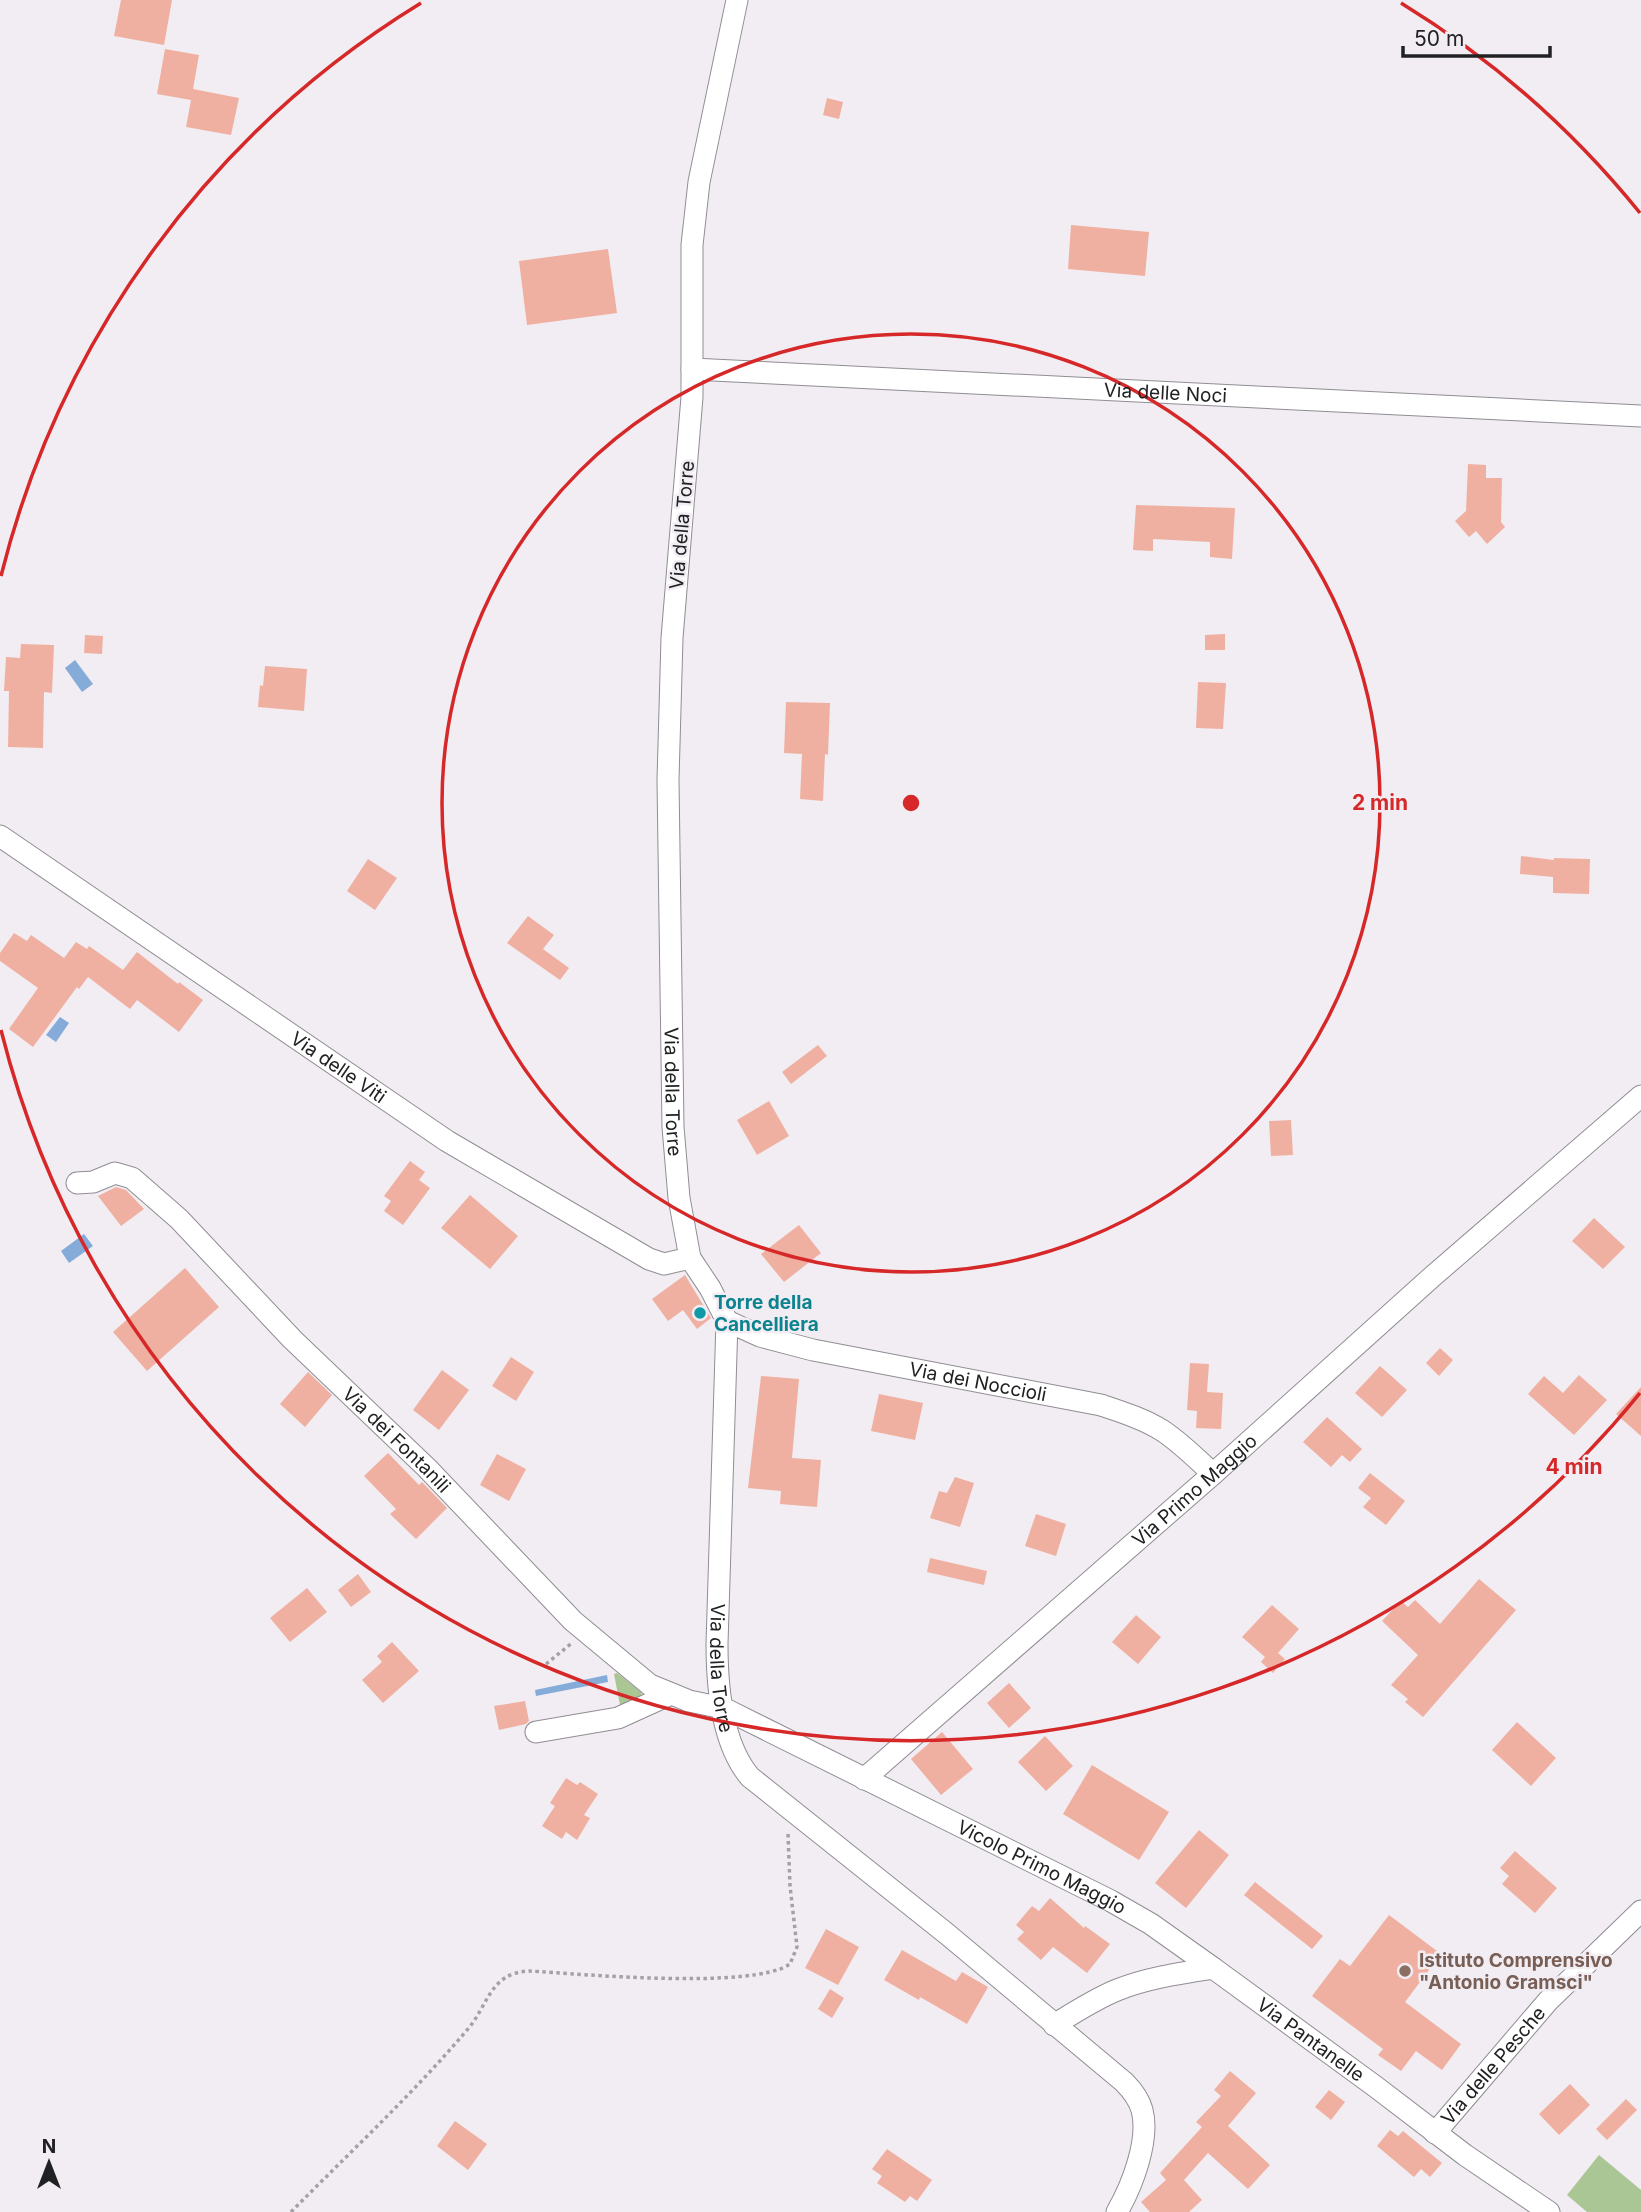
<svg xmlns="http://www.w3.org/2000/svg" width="1641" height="2212" font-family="Inter,sans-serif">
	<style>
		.green { fill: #abc695 }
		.water { fill: #85abd9 }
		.building { fill: #f0b0a1 }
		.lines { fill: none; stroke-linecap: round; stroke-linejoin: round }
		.minor-casing { stroke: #908d93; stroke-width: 23 }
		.path { stroke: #a4a1a6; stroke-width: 3.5; stroke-dasharray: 3.5 3.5; stroke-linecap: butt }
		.minor { stroke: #fff; stroke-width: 21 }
		.ring { fill: none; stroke: #d62828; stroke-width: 3.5 }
		.culture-dot { fill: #0f9aa8; stroke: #f1edf3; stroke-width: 2.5 }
		.education-dot { fill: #8d6e63; stroke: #f1edf3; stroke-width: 2.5 }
		.labels { text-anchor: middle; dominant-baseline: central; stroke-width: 5; stroke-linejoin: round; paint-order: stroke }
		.street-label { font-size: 19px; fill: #212022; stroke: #f1edf3 }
		.culture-label { font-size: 19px; font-weight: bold; fill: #0d838f; stroke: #f1edf3; text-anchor: start }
		.education-label { font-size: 19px; font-weight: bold; fill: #785e54; stroke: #f1edf3; text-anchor: start }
		.centre { fill: #d62828; stroke: #f1edf3; stroke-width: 3.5 }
		.ring-label { font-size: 21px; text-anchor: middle; font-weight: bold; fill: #d62828; stroke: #f1edf3; stroke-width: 5; stroke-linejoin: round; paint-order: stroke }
	</style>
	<rect width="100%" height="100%" fill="#f1edf3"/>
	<g class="green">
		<polygon points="617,1673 641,1692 642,1696 620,1705 614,1674"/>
		<polygon points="1599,2155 1641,2190 1641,2212 1587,2212 1567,2195"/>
	</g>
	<g class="water">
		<polygon points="75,660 93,684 82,692 65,668"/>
		<polygon points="60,1017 69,1023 56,1042 46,1035"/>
		<polygon points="84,1234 93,1246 69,1263 61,1251"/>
		<polygon points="607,1675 608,1682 536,1696 535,1690"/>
	</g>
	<g class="building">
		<polygon points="121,0 172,0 164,45 114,36"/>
		<polygon points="165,49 199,55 193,89 239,98 231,135 186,127 191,100 157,94"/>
		<polygon points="827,98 843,102 839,119 823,115"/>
		<polygon points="1071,225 1149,232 1145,276 1068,269"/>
		<polygon points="608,249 617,313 527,325 519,261"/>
		<polygon points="1468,464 1486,465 1486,478 1502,478 1501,522 1505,527 1487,544 1476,531 1469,537 1455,521 1466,511"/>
		<polygon points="1136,505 1235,508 1232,559 1210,557 1210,542 1153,539 1153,551 1133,550"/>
		<polygon points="1225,634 1225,650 1205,650 1205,635"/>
		<polygon points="85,635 103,636 102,654 84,653"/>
		<polygon points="21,644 54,645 52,693 44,692 43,748 8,747 9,691 4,691 6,657 20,658"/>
		<polygon points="265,666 307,669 304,711 258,707 260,685 263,686"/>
		<polygon points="1198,682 1226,683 1223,729 1196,728"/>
		<polygon points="786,702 830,703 828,755 825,754 823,801 800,799 802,754 784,753"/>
		<polygon points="1521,856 1554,860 1554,858 1590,859 1589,894 1553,893 1553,877 1520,874"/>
		<polygon points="368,859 397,878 375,910 347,891"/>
		<polygon points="528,916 554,935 543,949 569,968 560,980 507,943"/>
		<polygon points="14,933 27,941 31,935 64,958 76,942 87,949 89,946 123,970 137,952 178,984 179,982 203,1000 179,1032 137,1000 130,1009 88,977 79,989 77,987 33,1047 9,1029 38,988 0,961 0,953"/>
		<polygon points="818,1045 827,1056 791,1084 782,1072"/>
		<polygon points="769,1101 789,1136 757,1155 737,1120"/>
		<polygon points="1291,1120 1293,1155 1271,1156 1269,1121"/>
		<polygon points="410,1161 425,1172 419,1180 430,1188 403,1225 384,1211 391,1201 384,1196"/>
		<polygon points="116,1187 126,1190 144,1209 121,1226 98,1196"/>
		<polygon points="470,1195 518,1236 490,1269 441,1228"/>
		<polygon points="1594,1218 1625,1247 1603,1269 1572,1241"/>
		<polygon points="799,1225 821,1253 784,1282 761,1254"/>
		<polygon points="185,1268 219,1307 147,1371 113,1332"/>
		<polygon points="685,1275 711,1318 697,1329 683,1310 668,1321 652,1299"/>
		<polygon points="1440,1348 1453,1360 1439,1376 1426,1363"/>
		<polygon points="511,1357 534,1372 516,1401 492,1386"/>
		<polygon points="1190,1363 1209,1364 1207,1392 1223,1393 1221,1429 1196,1428 1197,1411 1187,1410"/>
		<polygon points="1380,1366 1407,1390 1382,1417 1355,1393"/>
		<polygon points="442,1370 469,1390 439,1430 413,1410"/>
		<polygon points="308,1372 332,1395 305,1427 280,1404"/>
		<polygon points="1579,1375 1607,1400 1574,1435 1528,1394 1544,1376 1563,1393"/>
		<polygon points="761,1376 799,1379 792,1458 821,1460 817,1507 780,1504 781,1491 748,1488"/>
		<polygon points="1641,1387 1641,1436 1616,1414"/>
		<polygon points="879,1394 923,1403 915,1440 871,1431"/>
		<polygon points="1327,1417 1362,1449 1350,1462 1342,1455 1331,1467 1303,1442"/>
		<polygon points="388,1453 419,1485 422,1482 447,1508 416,1539 390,1514 396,1509 364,1476"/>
		<polygon points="497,1454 526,1469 509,1501 480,1485"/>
		<polygon points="1370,1473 1405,1501 1386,1525 1363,1507 1371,1498 1358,1488"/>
		<polygon points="955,1477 974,1483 960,1527 930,1518 939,1491 947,1493"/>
		<polygon points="1036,1514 1066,1524 1056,1556 1025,1546"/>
		<polygon points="930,1558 987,1571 984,1585 927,1572"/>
		<polygon points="358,1574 371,1592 351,1607 338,1590"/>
		<polygon points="1479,1579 1516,1610 1423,1717 1405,1702 1408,1699 1391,1685 1418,1655 1382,1621 1401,1601 1408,1607 1415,1600 1440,1624"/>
		<polygon points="307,1588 327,1612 290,1642 270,1618"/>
		<polygon points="1272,1605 1299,1629 1278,1653 1285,1659 1273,1673 1261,1662 1265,1657 1242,1637"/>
		<polygon points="1136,1615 1161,1637 1138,1664 1112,1642"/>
		<polygon points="392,1642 419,1671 383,1703 362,1680 382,1662 377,1656"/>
		<polygon points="1009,1683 1031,1708 1009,1728 987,1703"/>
		<polygon points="525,1701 529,1721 526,1724 499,1730 494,1706"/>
		<polygon points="1517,1722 1556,1758 1531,1786 1492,1750"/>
		<polygon points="942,1732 973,1769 941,1795 911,1759"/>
		<polygon points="1045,1736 1073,1766 1046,1791 1018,1762"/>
		<polygon points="1092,1765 1169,1812 1139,1860 1063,1814"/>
		<polygon points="566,1778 577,1785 580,1782 598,1794 584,1815 590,1818 577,1840 566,1832 562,1839 542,1826 555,1806 550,1803"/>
		<polygon points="1199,1830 1229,1855 1186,1908 1155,1883"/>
		<polygon points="1515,1851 1557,1888 1535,1913 1502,1884 1509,1876 1500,1868"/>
		<polygon points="1255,1882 1323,1936 1312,1949 1244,1895"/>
		<polygon points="1050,1898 1084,1928 1085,1926 1110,1944 1087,1973 1053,1947 1041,1960 1017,1939 1024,1932 1016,1925 1032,1906 1039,1911"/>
		<polygon points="1389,1915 1441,1954 1405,2002 1461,2044 1442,2070 1416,2051 1401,2071 1378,2055 1383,2049 1312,1996 1340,1959 1350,1966"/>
		<polygon points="826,1929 859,1947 838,1985 805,1968"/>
		<polygon points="902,1950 956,1981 962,1972 988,1987 967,2024 920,1997 919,2000 884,1980"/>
		<polygon points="830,1989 844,1998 832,2018 818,2009"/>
		<polygon points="1230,2071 1256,2093 1228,2126 1270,2165 1248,2189 1208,2153 1184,2180 1202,2200 1189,2212 1150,2212 1141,2202 1166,2180 1160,2173 1202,2127 1196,2122 1221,2096 1214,2090"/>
		<polygon points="1570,2084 1590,2105 1559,2135 1539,2114"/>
		<polygon points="1329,2090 1345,2102 1331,2120 1315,2107"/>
		<polygon points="1626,2099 1637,2110 1607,2140 1596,2129"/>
		<polygon points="455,2121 487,2144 468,2170 437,2146"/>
		<polygon points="1390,2130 1398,2136 1403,2131 1442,2163 1430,2177 1421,2169 1414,2177 1377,2146"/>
		<polygon points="887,2149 932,2180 917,2201 910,2196 905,2202 877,2183 882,2176 872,2169"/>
	</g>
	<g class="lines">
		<g class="minor-casing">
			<g id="minor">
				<path id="s1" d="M737,0L699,182L692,245V397L672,638L668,780L673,1127L679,1198L690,1258L710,1288L727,1321L717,1644C717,1685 722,1744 750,1777L947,1934L1124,2082C1132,2090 1139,2099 1142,2110C1150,2140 1132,2186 1117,2212"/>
				<path id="s2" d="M692,369L1641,416"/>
				<path id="s3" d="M0,836L447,1141L649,1259L664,1264L690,1258"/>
				<path id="s4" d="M77,1183L93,1182L115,1173L132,1178L179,1219L292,1339L427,1468L573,1621L650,1685L689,1701L723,1708L1111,1901L1151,1924L1213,1968"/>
				<path id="s5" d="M727,1321L760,1336L813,1350L1101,1405C1122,1412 1144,1419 1163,1431C1181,1443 1197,1459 1213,1474"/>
				<polyline points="536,1732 618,1718 671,1694"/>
				<path id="s6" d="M864,1779L1213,1474L1433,1276L1641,1096"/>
				<path id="s7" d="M1054,2025C1075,2012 1095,1999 1117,1990C1147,1978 1181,1973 1213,1968L1376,2087L1465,2155L1549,2212"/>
				<path id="s8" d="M1435,2133L1548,2001L1641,1911"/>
			</g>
		</g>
		<g class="path">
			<polyline points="546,1664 572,1643"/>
			<path d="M291,2212C350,2152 413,2094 467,2030C489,2005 489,1973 529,1971C582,1974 752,1990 790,1964L797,1947L790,1886L788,1834"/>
		</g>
		<use href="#minor" class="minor"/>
	</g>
	<g class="ring">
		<circle cx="911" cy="803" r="469"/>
		<path d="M1640 1393A938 938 0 0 1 1 1030M1 576A938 938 0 0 1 421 3M1401 3A938 938 0 0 1 1640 213"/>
	</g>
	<circle class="culture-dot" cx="700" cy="1313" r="7"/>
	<circle class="education-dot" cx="1405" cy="1971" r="7"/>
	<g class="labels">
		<g class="street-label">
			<text stroke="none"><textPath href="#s2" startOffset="474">Via delle Noci</textPath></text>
			<text transform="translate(682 525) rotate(-85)">Via della Torre</text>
			<text stroke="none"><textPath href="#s3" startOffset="410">Via delle Viti</textPath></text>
			<text stroke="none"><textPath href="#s1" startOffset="1097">Via della Torre</textPath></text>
			<text stroke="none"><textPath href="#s5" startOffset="259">Via dei Noccioli</textPath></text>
			<text stroke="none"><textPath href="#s4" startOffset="430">Via dei Fontanili</textPath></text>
			<text stroke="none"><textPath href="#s6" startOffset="439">Via Primo Maggio</textPath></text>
			<text stroke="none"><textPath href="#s1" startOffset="1685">Via della Torre</textPath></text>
			<text stroke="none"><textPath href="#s4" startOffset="1216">Vicolo Primo Maggio</textPath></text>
			<text stroke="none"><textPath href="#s7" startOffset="292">Via Pantanelle</textPath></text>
			<text stroke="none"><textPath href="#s8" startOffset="89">Via delle Pesche</textPath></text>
		</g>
		<g class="culture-label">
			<text x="714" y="1302">Torre della<tspan x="714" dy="22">Cancelliera</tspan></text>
		</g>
		<g class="education-label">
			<text x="1419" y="1960">Istituto Comprensivo<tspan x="1419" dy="22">"Antonio Gramsci"</tspan></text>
		</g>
	</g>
	<circle cx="911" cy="803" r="10" class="centre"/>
	<g class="ring-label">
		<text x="1380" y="810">2 min</text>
		<text x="1574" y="1474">4 min</text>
	</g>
	<g transform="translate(49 2163)" stroke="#f1edf3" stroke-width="5" paint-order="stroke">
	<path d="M0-5L12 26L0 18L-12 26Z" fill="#212022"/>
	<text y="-10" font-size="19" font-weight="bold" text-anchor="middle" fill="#212022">N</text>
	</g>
	<path d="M1403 46v10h147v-10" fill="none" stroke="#212022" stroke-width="3.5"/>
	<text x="1414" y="46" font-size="21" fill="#212022" stroke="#f1edf3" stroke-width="5" paint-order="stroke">50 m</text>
</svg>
